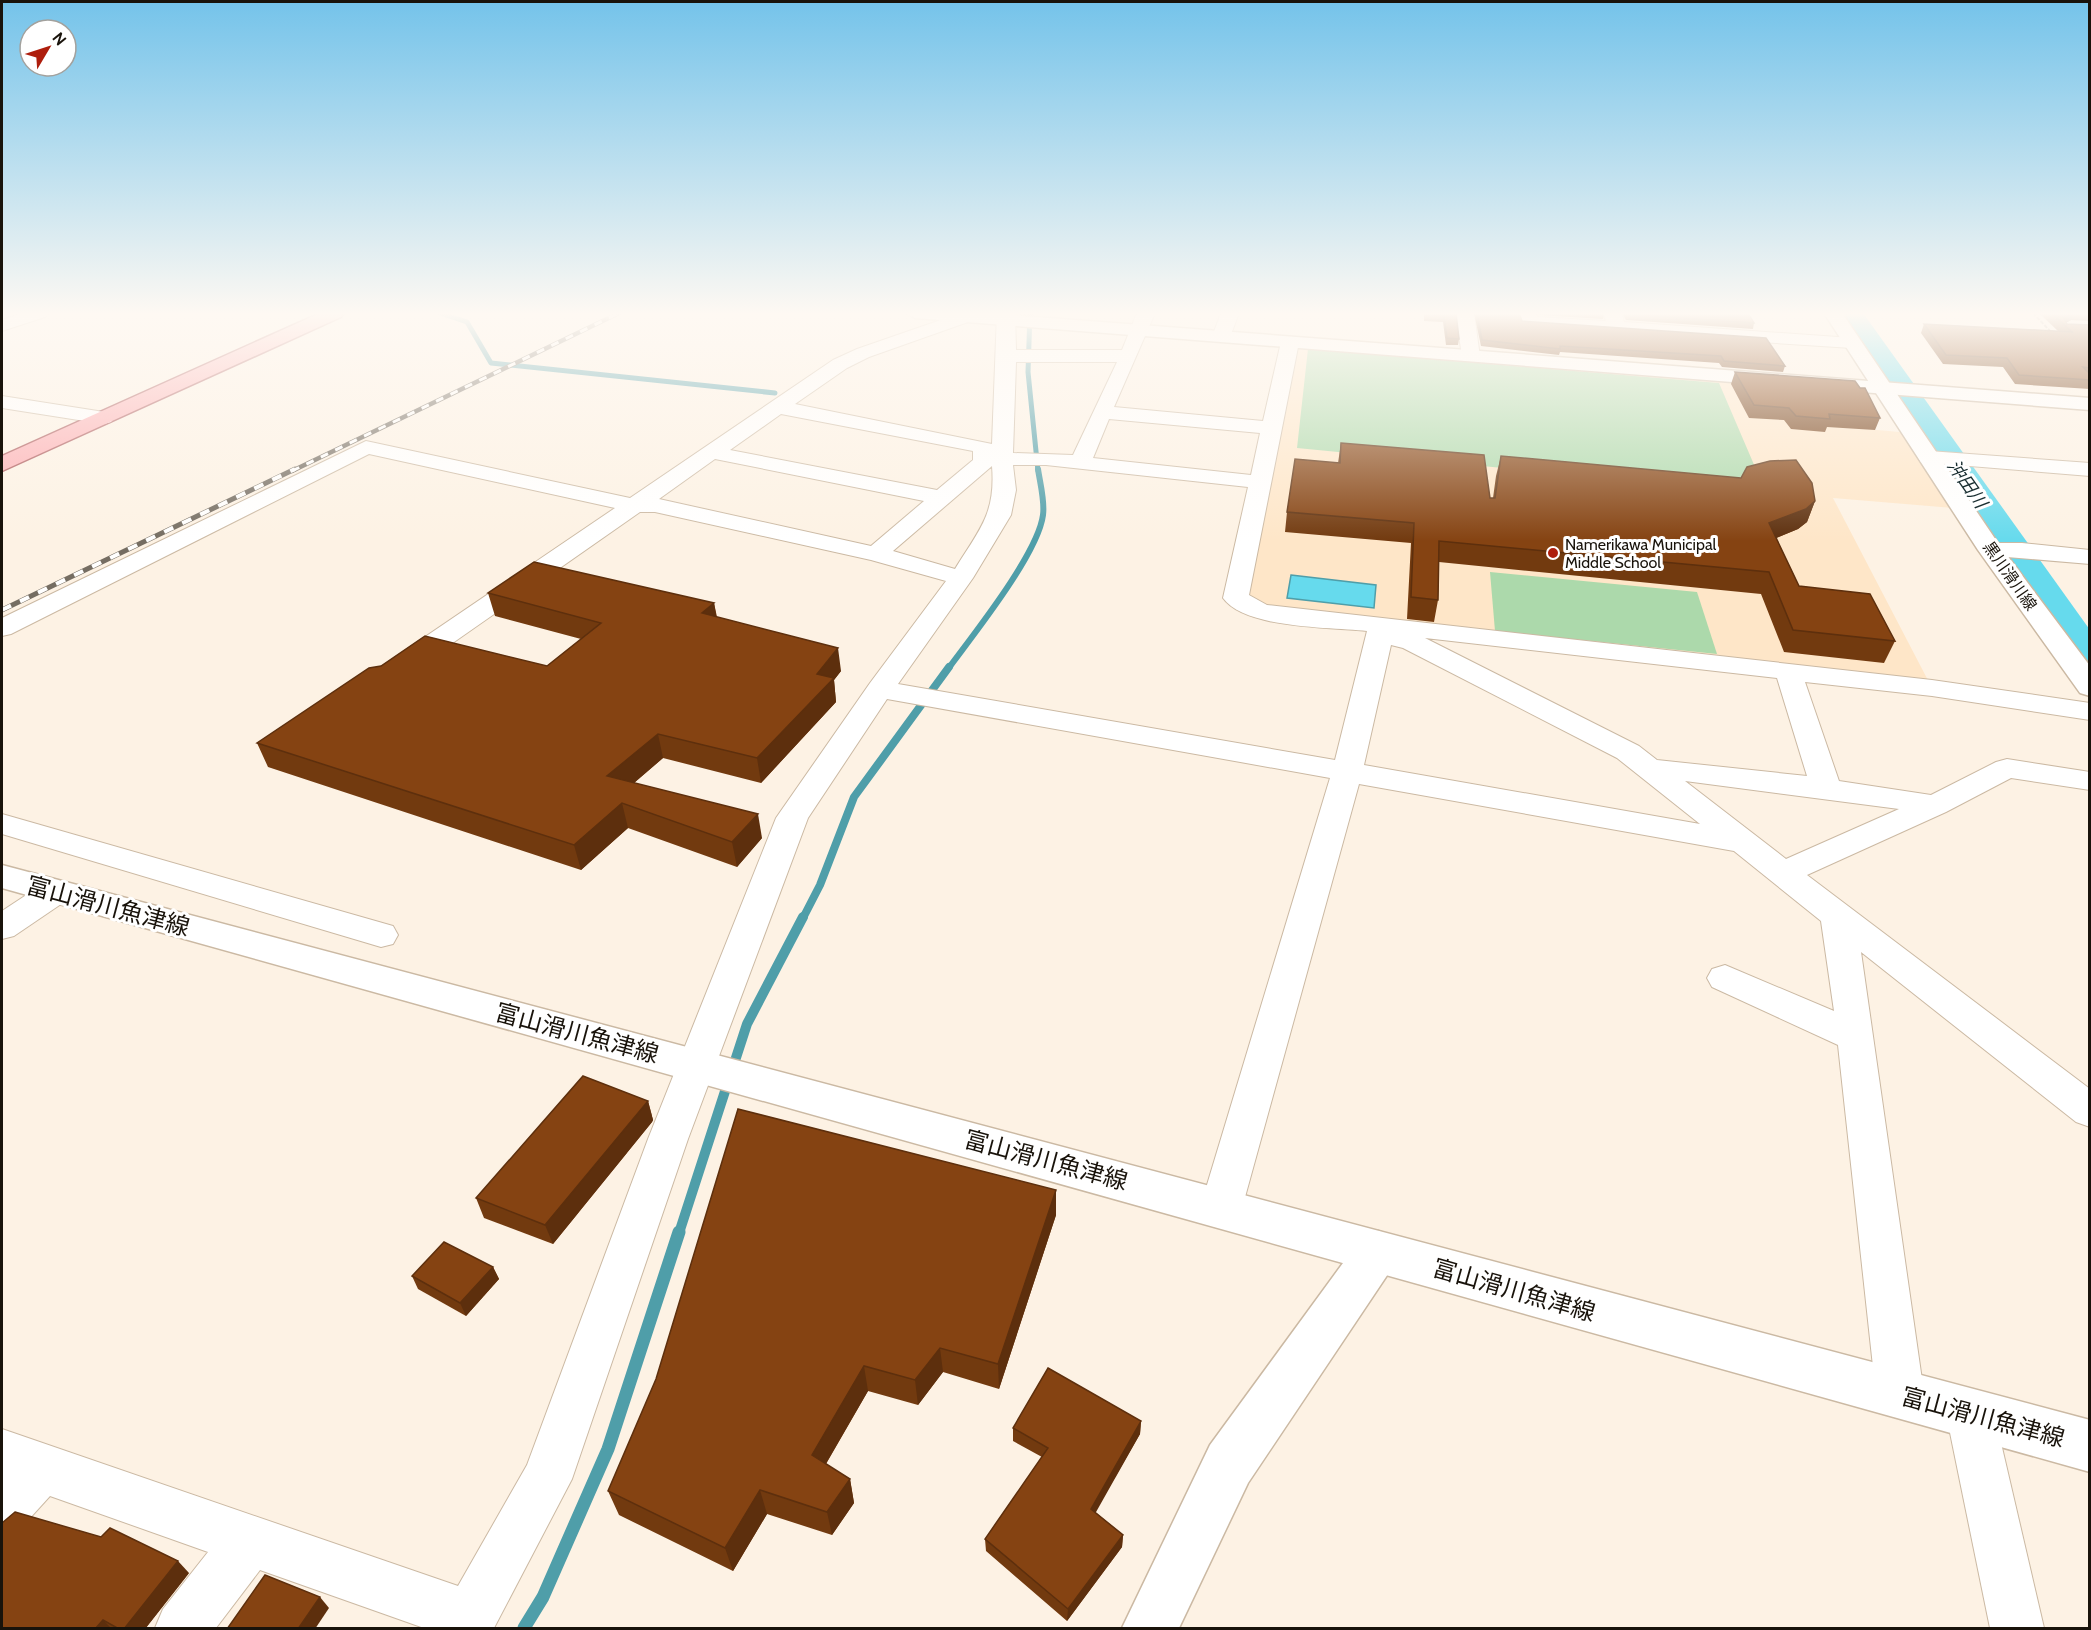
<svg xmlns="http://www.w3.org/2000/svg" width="2091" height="1630" font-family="Cabin,'Noto Sans JP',sans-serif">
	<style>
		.built { fill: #fee6c8 }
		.green { fill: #acd9ab }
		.water { fill: #66daed; stroke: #4f9ea9; stroke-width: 1.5 }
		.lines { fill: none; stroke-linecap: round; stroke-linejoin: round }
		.stream-far4 { stroke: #4f9ea9; stroke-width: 5 }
		.stream-far3 { stroke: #4f9ea9; stroke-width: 6 }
		.stream-far2 { stroke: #4f9ea9; stroke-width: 8 }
		.stream-far1 { stroke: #4f9ea9; stroke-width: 10 }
		.stream { stroke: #4f9ea9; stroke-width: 13 }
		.river { fill: #66daed; fill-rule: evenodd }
		.minor-casing { stroke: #cbb9a3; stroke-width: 2 }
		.tertiary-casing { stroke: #cbb9a3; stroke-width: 3 }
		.secondary-casing { stroke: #cbb9a3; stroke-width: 3 }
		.primary-casing { stroke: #ab5557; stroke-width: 3 }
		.path { stroke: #8e867b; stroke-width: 2; stroke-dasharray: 4 1.5; stroke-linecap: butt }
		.minor { fill: #fff; fill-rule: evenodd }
		.tertiary { fill: #fff; fill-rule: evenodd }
		.secondary { fill: #fff; fill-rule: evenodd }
		.primary { fill: #fcaeb3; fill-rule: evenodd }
		.rail-far1-casing { stroke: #756d62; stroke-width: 4.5 }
		.rail-casing { stroke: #756d62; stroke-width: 5 }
		.rail-far1 { stroke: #fff; stroke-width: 3; stroke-dasharray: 8; stroke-linecap: butt }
		.rail { stroke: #fff; stroke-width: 4; stroke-dasharray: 10; stroke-linecap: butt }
		.wall { fill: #723a0f }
		.shaded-wall { fill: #5d2f0d }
		.building { fill: #854312; stroke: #5d2f0d; stroke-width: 1.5 }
		.poi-dot { fill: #ae1e0d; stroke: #fff; stroke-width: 2 }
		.labels { text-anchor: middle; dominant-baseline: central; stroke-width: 6; stroke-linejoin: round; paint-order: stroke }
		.far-poi-label { font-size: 16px; fill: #19130b; stroke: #fff; text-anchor: start }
		.far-street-label { font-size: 16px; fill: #19130b; stroke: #fff }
		.far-water-label { font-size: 18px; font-style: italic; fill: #192e31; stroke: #fff }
		.near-street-label { font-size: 24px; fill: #19130b; stroke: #fff }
	</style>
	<rect width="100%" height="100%" fill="#fdf2e4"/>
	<polygon class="built" points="1290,342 1774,380 1798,423 1911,433 1965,509 1833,498 1932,688 1261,612 1236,598"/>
	<g class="green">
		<polygon points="1308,349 1719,383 1758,474 1743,476 1719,489 1297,448"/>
		<polygon points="1490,572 1697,592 1717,654 1495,631"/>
	</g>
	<polygon class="water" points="1291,575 1376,585 1374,608 1287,598"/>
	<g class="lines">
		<g class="stream-far4">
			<polyline points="440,313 467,322 491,363 775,393"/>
			<polyline points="1030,313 1028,372 1038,471"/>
		</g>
		<path class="stream-far3" d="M948,669C973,635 1038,554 1043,515C1045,501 1040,483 1038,469"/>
		<polyline class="stream-far2" points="803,918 820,885 854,797 949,667"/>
		<g class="stream-far1">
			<polyline points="732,1070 747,1024 803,917"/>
			<polyline points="679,1233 728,1082"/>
		</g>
		<polyline class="stream" points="524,1628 543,1597 608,1449 679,1232"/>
		<polygon class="river" points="1835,313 1863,313 2090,630 2090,663 2075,659 2057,646"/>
		<g class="minor-casing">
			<g id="minor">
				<polygon points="23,313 48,313 45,317 2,331 2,320"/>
				<path d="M961,313L968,314L971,318L968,322L869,357L847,368L795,404L992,444L997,313H1015L1016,350H1122L1137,313H1155L1114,407L1263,421L1281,342L1290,337L1299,342L1249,595L1267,605L1932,680L2090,703V720L1932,696L1805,682L1839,781L1931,795L1996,762L2007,759L2090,772V790L2011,778L1946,812L1807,875L2090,1089V1127L2076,1122L1861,952L1924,1394L1917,1410L1900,1417L1883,1410L1876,1394L1838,1045L1712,987L1707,978L1712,969L1725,965L1834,1011L1821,921L1734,851L1359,784L1242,1208L1236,1221L1221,1226L1206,1221L1200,1208L1330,778L887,699L808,818L688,1139L572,1479L494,1628H424L260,1570L216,1628H155L163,1609L208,1552L50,1496L20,1529L2,1536V1429L458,1586L527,1465L648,1139L776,818L870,683L946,581L871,560L655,512H640L414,670L404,672L394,670L390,664L394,658L615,508L369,454L11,634L2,636V618L366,441L630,498L833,360L857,349ZM1016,362H1117L1073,455L1013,453ZM781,414L973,451V460L937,490L730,450ZM1109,419L1260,433L1251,475L1093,458ZM715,459L924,501L871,546L659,499ZM1013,465H1046L1248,487L1223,598C1245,629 1332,627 1367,631L1335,760L898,684L973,578L1011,515L1016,490ZM992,466C996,514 979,530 955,569L893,551ZM1425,638L1777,678L1807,776L1657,760L1639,746ZM1391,645L1403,648L1617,758L1700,824L1364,765ZM1685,781L1899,809L1786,859Z"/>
				<polygon points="1221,313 1239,313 1230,337 1221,342 1212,337"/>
				<polygon points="1456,313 1474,313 1480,357 1478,361 1464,361 1462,357"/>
				<polygon points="1518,313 1536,313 1537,317 1606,321 1603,313 1621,313 1624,322 1852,338 1861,343 1852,348 1529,327 1523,326"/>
				<polygon points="2,396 104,412 111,414 114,418 111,422 104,424 2,408"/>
				<polygon points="1929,451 2090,463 2090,476 1921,462 1918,457 1921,452"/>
				<polygon points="1991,543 2022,543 2090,550 2090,564 1983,555 1979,550 1983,545"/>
				<polygon points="2,814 393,926 398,935 393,944 381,947 2,834"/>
				<polygon points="55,881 67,884 72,892 67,900 14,936 2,939 2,911 43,884"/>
				<polygon points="1970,1389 1987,1396 1994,1413 2044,1628 1990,1628 1946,1413 1953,1396"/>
			</g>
		</g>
		<g class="tertiary-casing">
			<g id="tertiary">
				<polygon points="906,313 985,313 2090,398 2090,410 915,318"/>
				<polygon points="1378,1231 1394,1237 1401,1251 1394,1265 1248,1483 1179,1628 1122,1628 1210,1445 1362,1237"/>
			</g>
		</g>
		<g class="secondary-casing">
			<g id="secondary">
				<polygon points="1824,313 1842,313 2000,546 2090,666 2090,696 2080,693 1978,550"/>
				<polygon points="2,865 2090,1420 2090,1472 2,888"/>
			</g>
		</g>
		<g class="primary-casing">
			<polygon id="primary" points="320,313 344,313 341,317 2,471 2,456"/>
		</g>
		<polyline class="path" points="2033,313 2053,334"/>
		<use href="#minor" class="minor"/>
		<use href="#tertiary" class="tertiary"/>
		<use href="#secondary" class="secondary"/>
		<use href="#primary" class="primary"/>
		<g class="rail-far1-casing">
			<polyline id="rail-far1" points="292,471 619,313"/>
		</g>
		<g class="rail-casing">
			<polyline id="rail" points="2,610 295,469"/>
		</g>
		<use href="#rail-far1" class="rail-far1"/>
		<use href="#rail" class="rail"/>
	</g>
	<g class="wall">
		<polygon points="1424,313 1456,313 1459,339 1458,345 1446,345 1443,322 1424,321"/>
		<polygon points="1474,313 1519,313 1522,321 1785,366 1783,372 1722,367 1719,363 1560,352 1559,355 1481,346"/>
		<polygon points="1538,313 1604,313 1603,319 1539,315"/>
		<polygon points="1622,313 1718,313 1754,323 1753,329 1626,320"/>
		<polygon points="2039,313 2090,313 2090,321 2071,320 2067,322 2067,324 2090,325 2090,389 2015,384 2003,367 1943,364 1921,333 1924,324 2058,331"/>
		<polygon points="1735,372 1880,418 1875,430 1827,427 1825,432 1791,429 1784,420 1749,418 1731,384"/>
		<polygon points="1341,443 1490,498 1493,498 1496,476 1501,456 1815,501 1807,522 1798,529 1776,538 1799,586 1895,641 1884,663 1784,652 1761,594 1439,562 1438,600 1434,622 1407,619 1411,543 1285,532 1287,512 1338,463"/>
		<polygon points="488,593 714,603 717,617 841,671 834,680 836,702 761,783 663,758 634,783 762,838 737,867 628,828 581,870 268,767 257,743 547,666 581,639 495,616"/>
		<polygon points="648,1101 653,1120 652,1122 553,1244 484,1218 476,1198"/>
		<polygon points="1056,1190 1056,1215 999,1389 943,1372 918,1405 868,1391 826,1464 850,1479 854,1503 832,1535 767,1514 733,1571 619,1515 608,1491"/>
		<polygon points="493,1267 499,1279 466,1316 418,1289 412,1276"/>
		<polygon points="1141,1421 1140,1434 1095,1512 1123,1535 1122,1547 1067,1621 986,1551 985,1539 1042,1457 1013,1441 1013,1428"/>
		<polygon points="189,1573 145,1629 2,1629"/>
	</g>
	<g class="shaded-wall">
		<polygon points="2072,313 2074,313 2071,320 2064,324 2064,318"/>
		<polygon points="1815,501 1807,522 1798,529 1762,544 1769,523"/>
		<polygon points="714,603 718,626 702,613"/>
		<polygon points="838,648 841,671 834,680 836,702 761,783 757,758 817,674"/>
		<polygon points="658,734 663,758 614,800 607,776"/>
		<polygon points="622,803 628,828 581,870 574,845"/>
		<polygon points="758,814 762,838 737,867 732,842"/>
		<polygon points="648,1101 653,1120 652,1122 553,1244 545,1225"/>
		<polygon points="1056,1190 1056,1215 999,1389 998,1364"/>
		<polygon points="493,1267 499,1279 466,1316 460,1303"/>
		<polygon points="940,1348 943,1372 918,1405 915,1380"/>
		<polygon points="864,1366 868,1391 817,1479 812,1455"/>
		<polygon points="1141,1421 1140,1434 1091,1521 1091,1509"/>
		<polygon points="850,1479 854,1503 832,1535 827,1512"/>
		<polygon points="760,1490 767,1514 733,1571 725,1548"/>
		<polygon points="1123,1535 1122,1547 1067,1621 1068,1609"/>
		<polygon points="178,1561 189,1573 145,1629 124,1629"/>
		<polygon points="320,1597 329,1608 315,1629 298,1629"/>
		<polygon points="103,1620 112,1629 95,1629"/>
	</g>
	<g class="building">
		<polygon points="1425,313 1456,313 1459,339 1447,338 1444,316 1425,315"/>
		<polygon points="1477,313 1519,313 1522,321 1766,338 1785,366 1724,361 1721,356 1560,346 1560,349 1482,340"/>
		<polygon points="1627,313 1718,313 1749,315 1754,323 1627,314"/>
		<polygon points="2052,313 2072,313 2064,318 2067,324 2090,325 2090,368 2083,367 2090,374 2090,380 2019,375 2007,358 1946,355 1924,324 2072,332"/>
		<polygon points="1735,372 1855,381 1860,388 1865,388 1880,418 1829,414 1830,419 1796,416 1789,408 1754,405"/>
		<polygon points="1341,443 1484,455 1490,498 1495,498 1501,456 1741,478 1747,467 1770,461 1796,460 1812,483 1815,501 1806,509 1769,523 1799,586 1870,594 1895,641 1793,630 1769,572 1439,541 1438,600 1411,597 1414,523 1287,512 1295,459 1340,463"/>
		<polygon points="534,562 714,603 702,613 838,648 817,674 834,678 757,758 658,734 607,776 758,814 732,842 622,803 574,845 257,743 369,668 381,666 425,636 547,666 601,623 488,593"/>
		<polygon points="583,1076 648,1101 545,1225 476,1198"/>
		<polygon points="738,1109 1056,1190 998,1364 940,1348 915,1380 864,1366 812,1455 850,1479 827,1512 760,1490 725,1548 608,1491 656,1379"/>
		<polygon points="444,1242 493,1267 460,1303 412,1276"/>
		<polygon points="1048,1368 1141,1421 1091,1509 1123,1535 1068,1609 985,1539 1048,1448 1013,1428"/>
		<polygon points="15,1512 101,1537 110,1528 178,1561 124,1629 119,1629 103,1620 95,1629 2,1629 2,1523"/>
		<polygon points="265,1575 320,1597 298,1629 227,1629"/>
	</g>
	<linearGradient id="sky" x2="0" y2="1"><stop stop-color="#74c3ea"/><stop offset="0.58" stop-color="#fef9f3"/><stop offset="1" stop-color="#fef9f3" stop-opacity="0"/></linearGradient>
	<rect width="2091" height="541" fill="url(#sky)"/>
	<circle class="poi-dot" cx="1553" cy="553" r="6"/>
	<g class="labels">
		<g class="far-poi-label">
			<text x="1565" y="544">Namerikawa Municipal<tspan x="1565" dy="18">Middle School</tspan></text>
		</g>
		<g class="far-street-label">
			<text transform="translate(2010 576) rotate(55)">黒川滑川線</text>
		</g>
		<g class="far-water-label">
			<text transform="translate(1967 484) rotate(55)">沖田川</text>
		</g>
		<g class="near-street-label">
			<text transform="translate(108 906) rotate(15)">富山滑川魚津線</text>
			<text transform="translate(577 1033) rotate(15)">富山滑川魚津線</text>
			<text transform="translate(1046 1160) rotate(15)">富山滑川魚津線</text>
			<text transform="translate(1514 1290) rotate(16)">富山滑川魚津線</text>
			<text transform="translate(1983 1417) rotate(15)">富山滑川魚津線</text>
		</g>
	</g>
	<rect width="2091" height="1630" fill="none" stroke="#19130b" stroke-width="6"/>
	<g transform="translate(48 48) rotate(51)"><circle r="28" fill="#ffffff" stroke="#a3a19d" stroke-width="1.5"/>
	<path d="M0-4.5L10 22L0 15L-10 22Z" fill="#ae1e0d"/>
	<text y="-9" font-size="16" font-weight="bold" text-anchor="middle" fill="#19130b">N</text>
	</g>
</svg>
